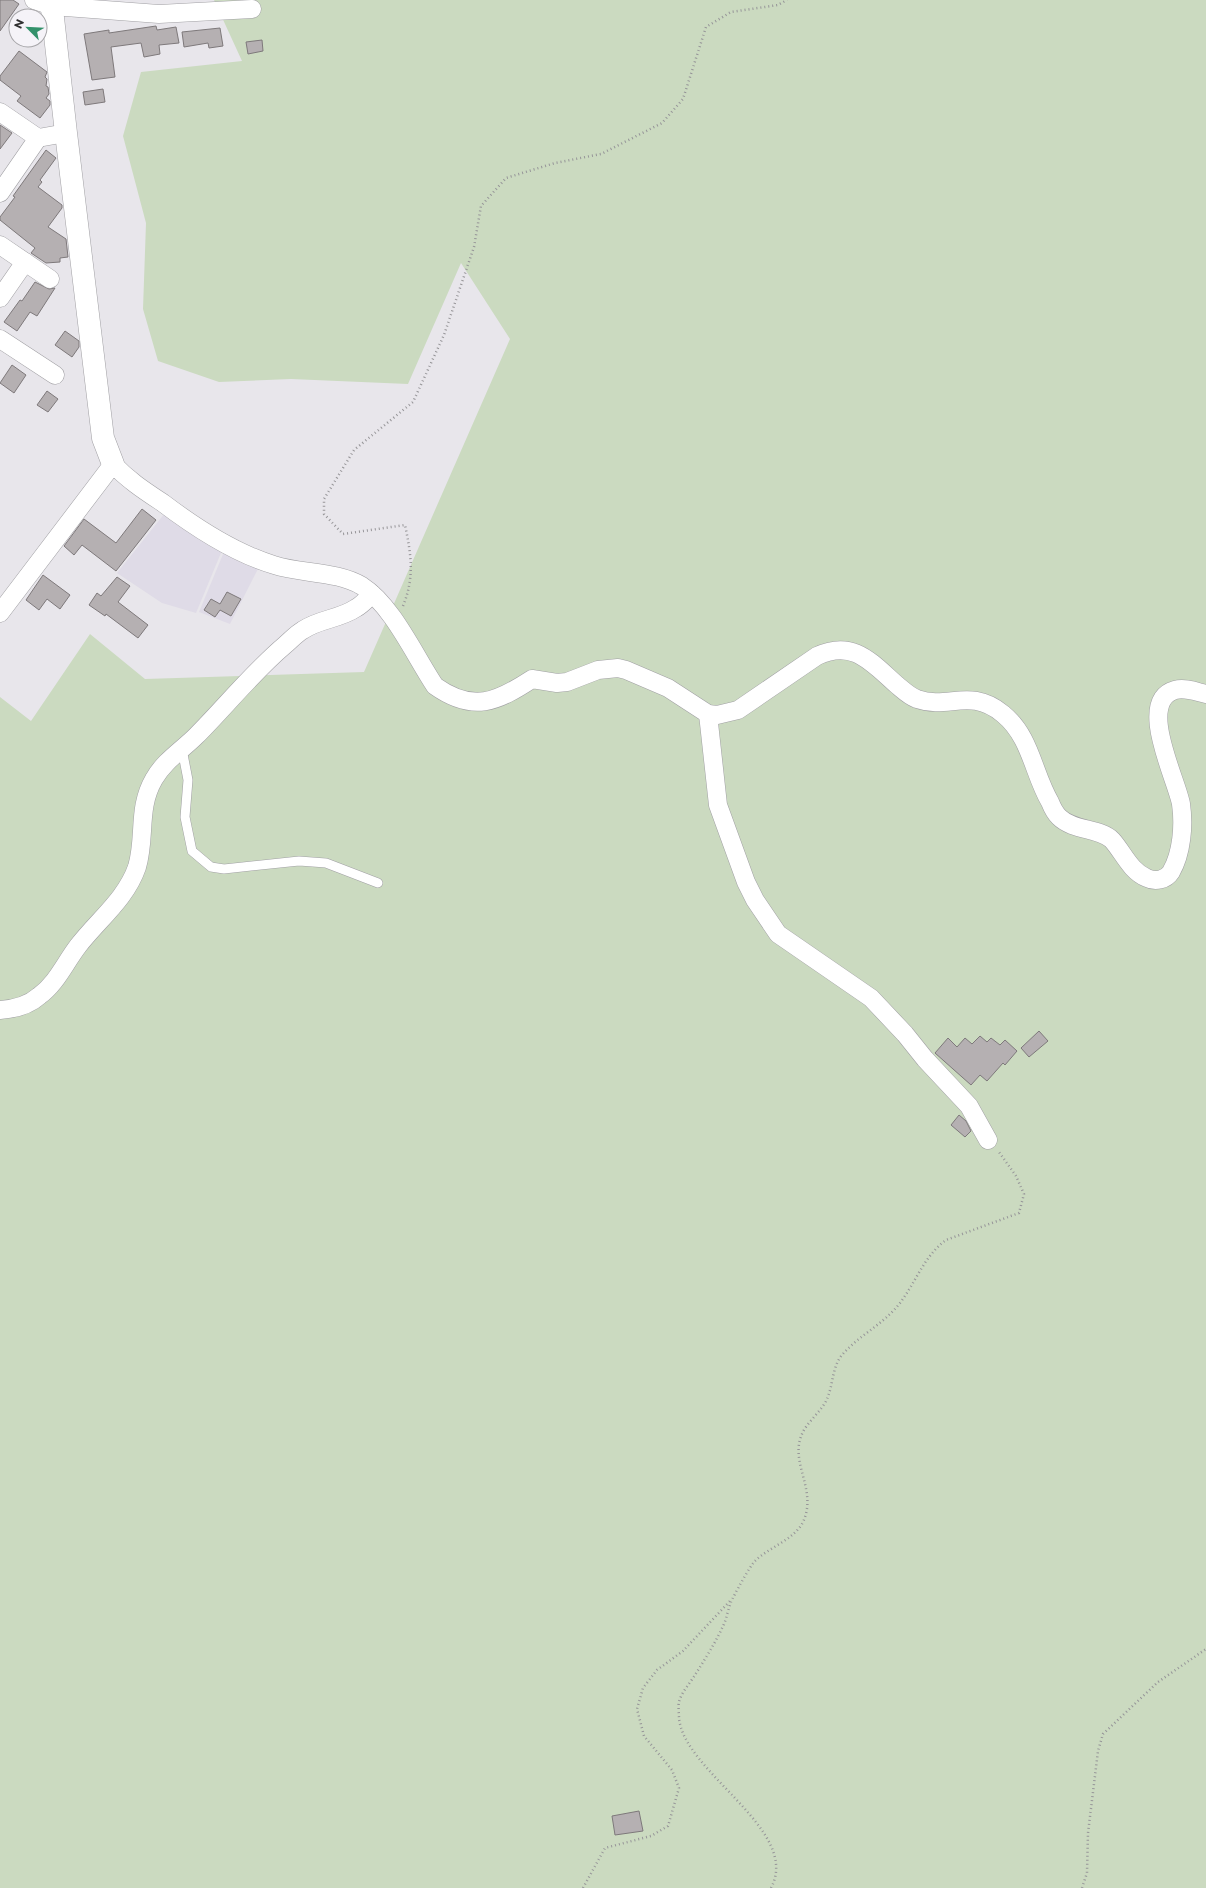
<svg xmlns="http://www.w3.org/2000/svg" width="1206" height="1888" font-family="Montserrat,sans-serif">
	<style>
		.built { fill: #dfdbe7 }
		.green { fill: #cbdac0 }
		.building { fill: #b5b0b2; stroke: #7e797b }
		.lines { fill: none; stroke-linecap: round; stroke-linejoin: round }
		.lane-casing { stroke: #a1a0a4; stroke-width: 10 }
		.street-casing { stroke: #a1a0a4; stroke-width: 19 }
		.secondary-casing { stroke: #a1a0a4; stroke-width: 23 }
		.path { stroke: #969598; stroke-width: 2.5; stroke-dasharray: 1 3; stroke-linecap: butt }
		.lane { stroke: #fff; stroke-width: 9 }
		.street { stroke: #fff; stroke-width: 18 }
		.secondary { stroke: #fff; stroke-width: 22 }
	</style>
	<rect width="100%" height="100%" fill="#e8e6eb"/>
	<g class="built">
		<polygon points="165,513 223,548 196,613 162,603 117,573"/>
		<polygon points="226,547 260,565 230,624 199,612"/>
	</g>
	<polygon class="green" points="214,0 1206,0 1206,1888 0,1888 0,697 31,721 90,634 145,679 364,672 510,339 461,263 408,384 291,379 219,382 158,361 143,309 146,223 123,136 141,72 242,61"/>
	<g class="building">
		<polygon points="0,0 13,0 19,4 0,31"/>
		<polygon points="156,26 157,30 176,27 179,43 159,45 160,54 144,57 141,43 111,47 115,77 92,80 84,34 109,30 109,33"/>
		<polygon points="220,28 223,46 209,48 208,43 184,47 182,32"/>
		<polygon points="262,40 263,51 248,54 246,42"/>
		<polygon points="19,51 47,72 45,77 47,79 46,86 48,87 49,94 46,98 50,101 50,105 40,118 17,101 21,96 0,80 0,76"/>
		<polygon points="103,89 105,102 85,105 83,92"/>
		<polygon points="0,125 12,133 0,149"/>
		<polygon points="46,150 56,158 40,180 42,182 38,187 62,205 62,208 48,227 66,239 68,257 60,258 60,262 46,263 31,253 35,248 0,220 0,217 15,197 13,196"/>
		<polygon points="35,282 49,289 55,288 37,316 30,312 17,331 4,322 20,300 22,301"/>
		<polygon points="65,331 79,341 79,347 72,357 55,345"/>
		<polygon points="12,365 26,375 14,393 0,383"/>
		<polygon points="47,391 58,399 48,412 37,405"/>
		<polygon points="142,509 156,520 116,571 82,545 74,555 64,546 84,519 116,543"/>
		<polygon points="43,575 70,595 60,609 47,599 39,610 26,600"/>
		<polygon points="117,577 130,586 118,602 148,625 138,638 106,614 105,616 89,605 97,593 101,596"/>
		<polygon points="227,592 241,599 231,616 220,610 215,617 204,610 211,599 220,604"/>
		<polygon points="1039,1031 1048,1041 1029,1057 1021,1048"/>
		<polygon points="980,1036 987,1042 991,1038 1000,1045 1005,1040 1017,1051 1005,1065 1003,1063 987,1081 980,1075 971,1085 935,1053 948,1038 957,1047 965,1038 972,1044"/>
		<polygon points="959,1115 966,1121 971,1131 965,1137 951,1125"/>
		<polygon points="639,1811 643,1831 615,1835 612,1816"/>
	</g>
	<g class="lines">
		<g class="lane-casing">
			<polyline id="lane" points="182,749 188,780 185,817 192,851 211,867 224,869 299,861 326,863 378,883"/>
		</g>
		<g class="street-casing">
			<g id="street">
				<polyline points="34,0 52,6 159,14 252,9"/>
				<polyline points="0,112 38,138 66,133"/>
				<polyline points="0,193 38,138"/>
				<polyline points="0,245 50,279"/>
				<polyline points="0,298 25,262"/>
				<polyline points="0,339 55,375"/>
				<path d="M0,613L113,464C128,480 145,491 163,503C196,528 234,553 274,565C302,574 337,571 362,586C392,605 415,656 435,686C473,713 497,702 532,679L557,683L567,682L598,670L618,668L626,670L668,688L708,714L717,715L738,710L817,656C853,639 871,662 897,685C903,690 909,696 917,699C949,710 970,687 1003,714C1031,737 1033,773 1050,802C1052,807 1055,813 1059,817C1073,831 1100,828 1112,840C1123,852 1130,871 1147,878C1155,882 1166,880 1171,872C1182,853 1184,825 1181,804C1177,780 1136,701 1175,690C1185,687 1197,692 1206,694"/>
				<polyline points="708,714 718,805 746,882 755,900 778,934 871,998 905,1034 925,1059 969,1106 988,1140"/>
				<path d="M0,1010C14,1009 28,1006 39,996C56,984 65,963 78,946C98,920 126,899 137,867C146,837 137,808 154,779C164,761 182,750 196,736C226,706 252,673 285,645C291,640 296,634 303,630C319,619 340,619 356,608C362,605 367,599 372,594"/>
			</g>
		</g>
		<g class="secondary-casing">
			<polyline id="secondary" points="51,0 66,133 103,438 113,464"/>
		</g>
		<g class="path">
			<path d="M403,606C415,577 411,554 405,525L343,534L324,514V499L354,450L413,402L444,335L474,247L481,206L506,178L555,163L601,154L662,123L683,99L706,27L731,12L778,5L787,0"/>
			<polyline points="583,1888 605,1848 651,1836 668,1826 679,1788 672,1770 644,1736 637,1709 643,1688 657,1670 683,1651 730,1601"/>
			<path d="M771,1888C802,1830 684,1773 679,1718C679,1713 678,1706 679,1702C681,1693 690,1683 695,1675C705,1659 716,1642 724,1624C727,1617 728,1609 731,1602C733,1597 751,1564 755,1561C769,1547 794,1540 803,1522C818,1490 789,1463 802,1434C807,1422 821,1412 827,1399C833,1386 832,1367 842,1355C859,1335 883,1325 900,1303C916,1282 924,1256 946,1240L1019,1213L1024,1194L1016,1176L999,1152"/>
			<polyline points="1082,1888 1087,1873 1088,1833 1098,1751 1103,1734 1158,1682 1206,1649"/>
		</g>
		<use href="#lane" class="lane"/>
		<use href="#street" class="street"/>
		<use href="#secondary" class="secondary"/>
	</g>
	<g transform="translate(28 28) rotate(294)"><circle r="19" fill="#f5f3f8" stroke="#a6a5a8"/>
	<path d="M0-3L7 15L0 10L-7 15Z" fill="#32916a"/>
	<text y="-6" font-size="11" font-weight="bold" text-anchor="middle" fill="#2f2f30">N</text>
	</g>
</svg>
